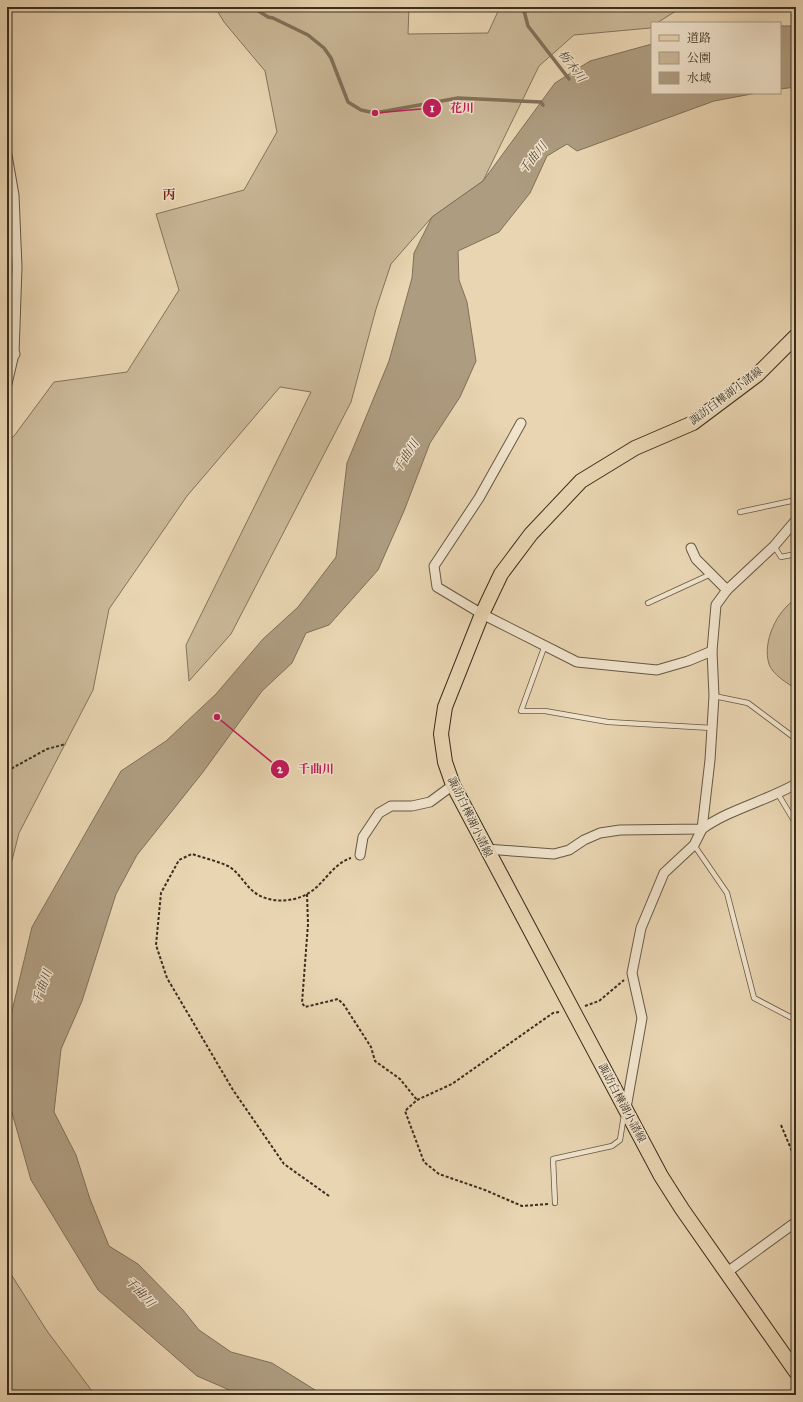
<svg xmlns="http://www.w3.org/2000/svg" width="803" height="1402" font-family="'IM FELL Great Primer','Noto Serif JP',serif">
	<style>
		.green { fill: #cbb999; stroke: #82745c }
		.water { fill: #ae9c80; stroke: #807059 }
		.lines { fill: none; stroke-linecap: round; stroke-linejoin: round }
		.stream { stroke: #807059; stroke-width: 3.5 }
		.service-casing { stroke: #665843; stroke-width: 6 }
		.minor-casing { stroke: #665843; stroke-width: 11 }
		.tertiary-casing { stroke: #665843; stroke-width: 13 }
		.primary-casing { stroke: #3a2e1e; stroke-width: 16 }
		.path { stroke: #3a2e1e; stroke-width: 2; stroke-dasharray: 3 2; stroke-linecap: butt }
		.service { stroke: #f1e4cd; stroke-width: 4.5 }
		.minor { stroke: #f1e4cd; stroke-width: 9 }
		.tertiary { stroke: #f1e4cd; stroke-width: 11 }
		.primary { stroke: #e9d5b2; stroke-width: 14 }
		.labels { text-anchor: middle; dominant-baseline: central; stroke-width: 3; stroke-linejoin: round; paint-order: stroke }
		.street-label { font-size: 11px; fill: #3a2e1e; stroke: #f1e4cd }
		.water-label { font-size: 12px; font-style: italic; fill: #574a36; stroke: #f1e4cd }
		.quarter-label { font-size: 13px; font-weight: bold; fill: #7a1f14; stroke: #f1e4cd }
		.leader { fill: none; stroke: #c2185b; stroke-width: 1.5 }
		.callout-dot { fill: #c2185b; stroke: #f1e4cd; stroke-width: 1.5 }
		.mark-label { font-size: 12px; text-anchor: middle; font-weight: bold; fill: #fff }
		.callout-label { font-size: 12px; text-anchor: middle; font-weight: bold; fill: #c2185b; stroke: #f1e4cd; stroke-width: 3; stroke-linejoin: round; paint-order: stroke }
	</style>
	<rect width="100%" height="100%" fill="#e9d5b2"/>
	<filter id="stains"><feTurbulence type="fractalNoise" baseFrequency=".005" numOctaves="4"/><feColorMatrix values="0 0 0 0 .2 0 0 0 0 .09 0 0 0 0 .02 0 0 0 .5 -.17"/></filter>
	<radialGradient id="worn" r=".72"><stop offset=".6" stop-color="#630" stop-opacity="0"/><stop offset="1" stop-color="#630" stop-opacity=".3"/></radialGradient>
	<g class="green">
		<polygon points="215,7 409,7 408,34 488,33 500,7 682,7 657,23 652,23 652,26 650,28 574,35 539,66 483,181 432,217 391,264 376,309 351,402 231,634 189,681 186,645 311,392 280,387 187,496 109,609 93,690 19,833 7,880 7,442 14,436 54,382 127,372 179,290 156,214 244,190 277,132 265,71 224,22"/>
		<path d="M796,599V689C787,683 772,674 769,664C762,642 777,610 796,599Z"/>
		<polygon points="7,1268 47,1331 95,1395 7,1395"/>
	</g>
	<g class="water">
		<polygon points="780,26 796,26 796,87 780,89"/>
		<polygon points="652,44 652,93 757,93 714,101 577,151 567,144 547,156 530,193 499,232 458,251 459,280 467,302 476,361 460,397 430,443 404,511 378,570 329,625 306,633 292,663 262,691 203,772 137,855 116,894 82,1001 61,1049 54,1112 76,1155 90,1199 109,1246 138,1264 183,1310 199,1330 231,1352 272,1363 323,1395 241,1395 197,1376 98,1290 31,1180 7,1095 7,1032 32,927 121,771 166,741 216,694 263,639 298,607 336,557 347,463 389,361 412,278 414,253 432,217 483,181 555,83 590,61"/>
	</g>
	<g class="lines">
		<g class="stream">
			<polyline points="252,7 268,17 273,18 308,35 324,48 331,58 348,102 361,110 375,113 458,98 541,102 543,105"/>
			<polyline points="523,7 528,26 569,79"/>
		</g>
		<g class="service-casing">
			<g id="service">
				<polyline points="740,512 796,500"/>
				<polyline points="774,546 781,557 796,554"/>
				<polyline points="648,603 711,574"/>
				<polyline points="545,645 521,711 545,711 608,722 712,728"/>
				<polyline points="714,696 748,703 796,739"/>
				<polyline points="778,794 796,824"/>
				<polyline points="694,845 727,893 754,998 796,1020"/>
				<polyline points="555,1203 553,1159 612,1146 620,1140 624,1115"/>
			</g>
		</g>
		<g class="minor-casing">
			<g id="minor">
				<polyline points="7,155 14,195 17,267 14,354 7,384"/>
				<polyline points="521,423 479,498 434,566 437,587 482,614 577,662 657,670 688,661 712,651"/>
				<polyline points="691,548 696,559 727,590"/>
				<path d="M486,849L554,854L569,850L584,840L600,833L620,830L702,829C730,809 766,801 796,784"/>
				<polyline points="360,855 363,837 379,813 391,806 412,806 430,802 453,785"/>
				<polyline points="626,1108 642,1018 632,973 641,928 664,873 694,845 702,829 710,760 714,696 712,651 716,605 727,590 774,546 796,520"/>
				<polyline points="726,1273 796,1222"/>
			</g>
		</g>
		<g class="tertiary-casing">
			<polyline id="tertiary" points="7,358 14,354"/>
		</g>
		<g class="primary-casing">
			<polyline id="primary" points="796,336 757,375 693,423 635,448 581,481 531,534 501,574 482,614 445,707 441,734 445,762 453,785 661,1176 682,1209 796,1372"/>
		</g>
		<g class="path">
			<polyline points="7,771 47,749 66,744"/>
			<polyline points="307,894 308,924 302,1003 305,1007 338,999 344,1005 371,1047 375,1061 400,1079 417,1100"/>
			<polyline points="585,1006 599,1001 624,980"/>
			<polyline points="781,1125 796,1161"/>
			<path d="M329,1196L284,1164L233,1090L167,978L156,945L161,893L179,860L192,854C204,858 217,861 228,866C239,872 244,884 254,892C268,903 291,903 307,894C324,885 332,864 351,858"/>
			<polyline points="548,1204 522,1206 485,1190 439,1174 424,1162 405,1111 417,1100 452,1084 553,1013 559,1012"/>
		</g>
		<use href="#service" class="service"/>
		<use href="#minor" class="minor"/>
		<use href="#tertiary" class="tertiary"/>
		<use href="#primary" class="primary"/>
	</g>
	<g class="labels">
		<g class="street-label">
			<text transform="translate(726 396) rotate(-37)">諏訪白樺湖小諸線</text>
			<text transform="translate(470 817) rotate(64)">諏訪白樺湖小諸線</text>
			<text transform="translate(622 1103) rotate(62)">諏訪白樺湖小諸線</text>
		</g>
		<g class="water-label">
			<text transform="translate(572 66) rotate(53)">栃木川</text>
			<text transform="translate(533 158) rotate(-51)">千曲川</text>
			<text transform="translate(406 456) rotate(-57)">千曲川</text>
			<text transform="translate(42 987) rotate(-70)">千曲川</text>
			<text transform="translate(140 1292) rotate(47)">千曲川</text>
		</g>
		<g class="quarter-label">
			<text x="169" y="195">丙</text>
		</g>
	</g>
	<path class="leader" d="M375 113L432 108M217 717L280 769"/>
	<g class="callout-dot">
		<circle cx="375" cy="113" r="4"/>
		<circle cx="217" cy="717" r="4"/>
		<circle cx="432" cy="108" r="10"/>
		<circle cx="280" cy="769" r="10"/>
	</g>
	<g class="mark-label">
		<text x="432" y="112">1</text>
		<text x="280" y="773">2</text>
	</g>
	<g class="callout-label">
		<text x="462" y="112">花川</text>
		<text x="316" y="773">千曲川</text>
	</g>
	<rect width="803" height="1402" fill="none" stroke="#e9d5b2" stroke-width="24"/>
	<rect x="8" y="8" width="787" height="1386" fill="none" stroke="#3a2e1e" stroke-width="2"/>
	<rect x="12" y="12" width="779" height="1378" fill="none" stroke="#3a2e1e"/>
	<rect x="651" y="22" width="130" height="72" fill="#f1e4cd" stroke="#a89b87"/>
	<rect x="659" y="35" width="20" height="6" fill="#e9d5b2" stroke="#a89b87"/>
	<text x="687" y="42" font-size="12" fill="#3a2e1e">道路</text>
	<rect x="659" y="52" width="20" height="12" fill="#cbb999" stroke="#a89b87"/>
	<text x="687" y="62" font-size="12" fill="#3a2e1e">公園</text>
	<rect x="659" y="72" width="20" height="12" fill="#ae9c80" stroke="#a89b87"/>
	<text x="687" y="82" font-size="12" fill="#3a2e1e">水域</text>
	<rect width="100%" height="100%" filter="url(#stains)"/>
	<rect width="100%" height="100%" fill="url(#worn)"/>
</svg>
